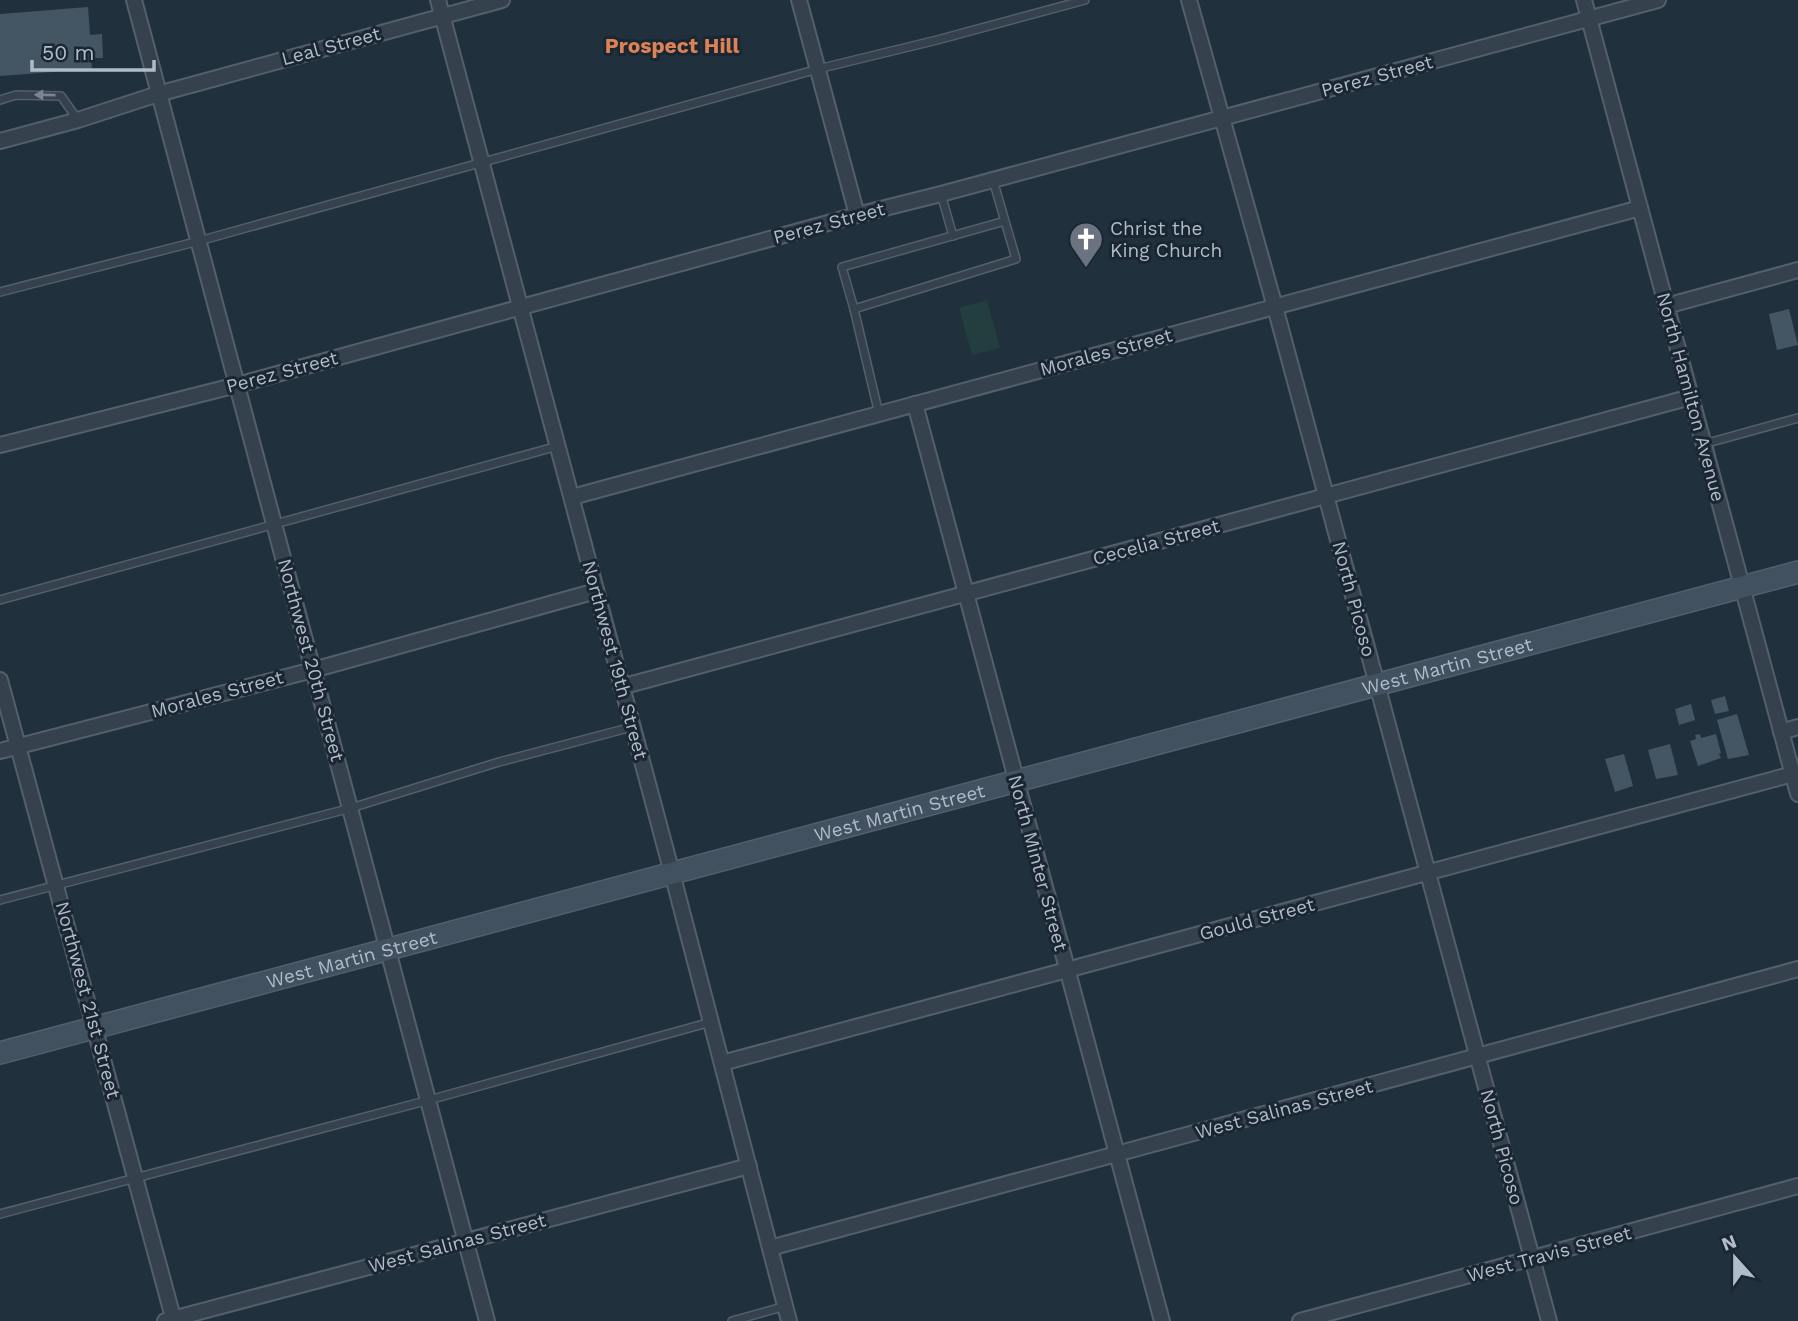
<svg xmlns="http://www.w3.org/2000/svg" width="1798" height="1321" font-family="'Work Sans',sans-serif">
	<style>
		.green { fill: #233e3e }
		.building { fill: #445664 }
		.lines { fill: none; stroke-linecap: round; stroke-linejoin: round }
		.lane-casing { stroke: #535f6b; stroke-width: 10 }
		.street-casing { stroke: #535f6b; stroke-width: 18 }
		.secondary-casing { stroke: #535f6b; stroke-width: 24 }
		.lane { stroke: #35424d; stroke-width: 7 }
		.street { stroke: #35424d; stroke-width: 14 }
		.secondary { stroke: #425160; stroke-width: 21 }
		.oneway { fill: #798591 }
		.labels { text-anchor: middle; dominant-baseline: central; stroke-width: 6; stroke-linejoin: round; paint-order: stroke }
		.street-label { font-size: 19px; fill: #b0bcc9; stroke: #1a2732 }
		.poi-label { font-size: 19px; fill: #b0bcc9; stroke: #1a2732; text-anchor: start }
		.neighbourhood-label { font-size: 21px; font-weight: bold; fill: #dd8257; stroke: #1a2732 }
	</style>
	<rect width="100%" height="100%" fill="#21303d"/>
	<polygon class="green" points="987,300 1000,348 972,355 959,308"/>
	<g class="building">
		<polygon points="88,7 90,35 102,34 103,58 91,58 92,69 0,76 0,14"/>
		<polygon points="1789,309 1798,345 1777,350 1769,314"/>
		<polygon points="1725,696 1729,711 1715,714 1711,700"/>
		<polygon points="1691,704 1695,720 1679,725 1675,709"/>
		<polygon points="1737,714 1749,755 1728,759 1717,720"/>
		<polygon points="1700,734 1701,738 1716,734 1721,753 1719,754 1721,758 1698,766 1690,741 1696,739 1695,735"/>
		<polygon points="1670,744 1678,775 1656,779 1648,750"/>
		<polygon points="1624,754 1633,786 1615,792 1605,759"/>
	</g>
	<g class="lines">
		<g class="lane-casing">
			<g id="lane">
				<polyline points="0,100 16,95 61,96 78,120"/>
				<polyline points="993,180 1016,259 854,309 842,267 1005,221"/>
				<polyline points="941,194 953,236"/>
				<polyline points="0,292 199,241 818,69 937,40 1085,0"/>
				<polyline points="854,309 879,414"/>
				<polyline points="1704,444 1798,418"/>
				<polyline points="0,600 558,446"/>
				<polyline points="0,900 351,808 499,762 632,727"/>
				<polyline points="0,1214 429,1100 711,1022"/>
				<polyline points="732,1321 786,1306"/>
			</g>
		</g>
		<g class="street-casing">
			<g id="street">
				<polyline points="134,0 487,1321"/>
				<polyline points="438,0 672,873 789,1321"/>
				<polyline points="799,0 857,215"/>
				<polyline points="1189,0 1275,307 1549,1321"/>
				<polyline points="1584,0 1798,794"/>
				<polyline points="0,141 78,120 158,94 502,0"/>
				<polyline points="1666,306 1798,270"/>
				<polyline points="915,404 1162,1321"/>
				<polyline points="0,445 237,385 857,215 941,194 1658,0"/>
				<polyline points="572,497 1640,208"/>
				<polyline points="0,680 174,1321"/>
				<polyline points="621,687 1691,397"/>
				<polyline points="1781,732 1798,727"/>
				<polyline points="0,751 313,670 596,591"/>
				<polyline points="722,1063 1793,774"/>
				<polyline points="770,1248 1798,969"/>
				<polyline points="165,1321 749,1166"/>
				<polyline points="1300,1321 1798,1186"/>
			</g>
		</g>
		<g class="secondary-casing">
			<g id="secondary">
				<path id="s1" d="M0,1053L1798,572"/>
			</g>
		</g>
		<use href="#lane" class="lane"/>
		<use href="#street" class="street"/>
		<use href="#secondary" class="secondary"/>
	</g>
	<defs><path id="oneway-solid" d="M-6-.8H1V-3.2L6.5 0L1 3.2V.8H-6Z" transform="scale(1.75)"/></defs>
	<use class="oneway" href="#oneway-solid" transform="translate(45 95) rotate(-179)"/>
	<defs>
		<g id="church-pin" transform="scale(1.75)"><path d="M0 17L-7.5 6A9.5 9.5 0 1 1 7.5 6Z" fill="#6b7280" stroke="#1a2732"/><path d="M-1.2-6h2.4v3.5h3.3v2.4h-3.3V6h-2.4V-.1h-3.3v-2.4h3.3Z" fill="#fff"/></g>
	</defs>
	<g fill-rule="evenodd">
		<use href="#church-pin" x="1086" y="239"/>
	</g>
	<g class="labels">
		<g class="street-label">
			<text transform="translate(331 46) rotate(-15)">Leal Street</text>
			<text transform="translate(1377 76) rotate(-15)">Perez Street</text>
			<text transform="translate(829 223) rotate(-15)">Perez Street</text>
			<text transform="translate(1106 352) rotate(-15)">Morales Street</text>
			<text transform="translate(282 372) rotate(-15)">Perez Street</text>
			<text transform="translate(1691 397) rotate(75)">North Hamilton Avenue</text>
			<text transform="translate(1156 542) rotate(-15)">Cecelia Street</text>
			<text transform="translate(1354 599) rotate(75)">North Picoso</text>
			<text transform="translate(311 660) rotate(75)">Northwest 20th Street</text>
			<text transform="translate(615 660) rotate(75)">Northwest 19th Street</text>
			<text stroke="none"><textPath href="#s1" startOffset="1498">West Martin Street</textPath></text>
			<text transform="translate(217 694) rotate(-15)">Morales Street</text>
			<text stroke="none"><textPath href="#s1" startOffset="931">West Martin Street</textPath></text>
			<text transform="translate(1038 863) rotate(75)">North Minter Street</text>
			<text transform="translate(1257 919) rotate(-15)">Gould Street</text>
			<text stroke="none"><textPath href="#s1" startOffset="364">West Martin Street</textPath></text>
			<text transform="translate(88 1000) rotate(75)">Northwest 21st Street</text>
			<text transform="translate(1284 1109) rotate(-15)">West Salinas Street</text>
			<text transform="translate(1502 1147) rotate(75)">North Picoso</text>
			<text transform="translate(457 1243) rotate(-15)">West Salinas Street</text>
			<text transform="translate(1549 1254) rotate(-15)">West Travis Street</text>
		</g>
		<g class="poi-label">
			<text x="1110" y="228">Christ the<tspan x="1110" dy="22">King Church</tspan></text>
		</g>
		<g class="neighbourhood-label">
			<text x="672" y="45">Prospect Hill</text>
		</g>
	</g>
	<g transform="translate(1735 1258) rotate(339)" stroke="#1a2732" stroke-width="5" paint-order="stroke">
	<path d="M0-5L12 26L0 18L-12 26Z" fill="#b0bcc9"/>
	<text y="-10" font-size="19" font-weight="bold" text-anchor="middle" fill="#b0bcc9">N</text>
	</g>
	<path d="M32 60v10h122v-10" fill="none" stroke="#b0bcc9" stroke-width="3.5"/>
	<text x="42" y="60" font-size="21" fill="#b0bcc9" stroke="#1a2732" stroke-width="5" paint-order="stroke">50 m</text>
</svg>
